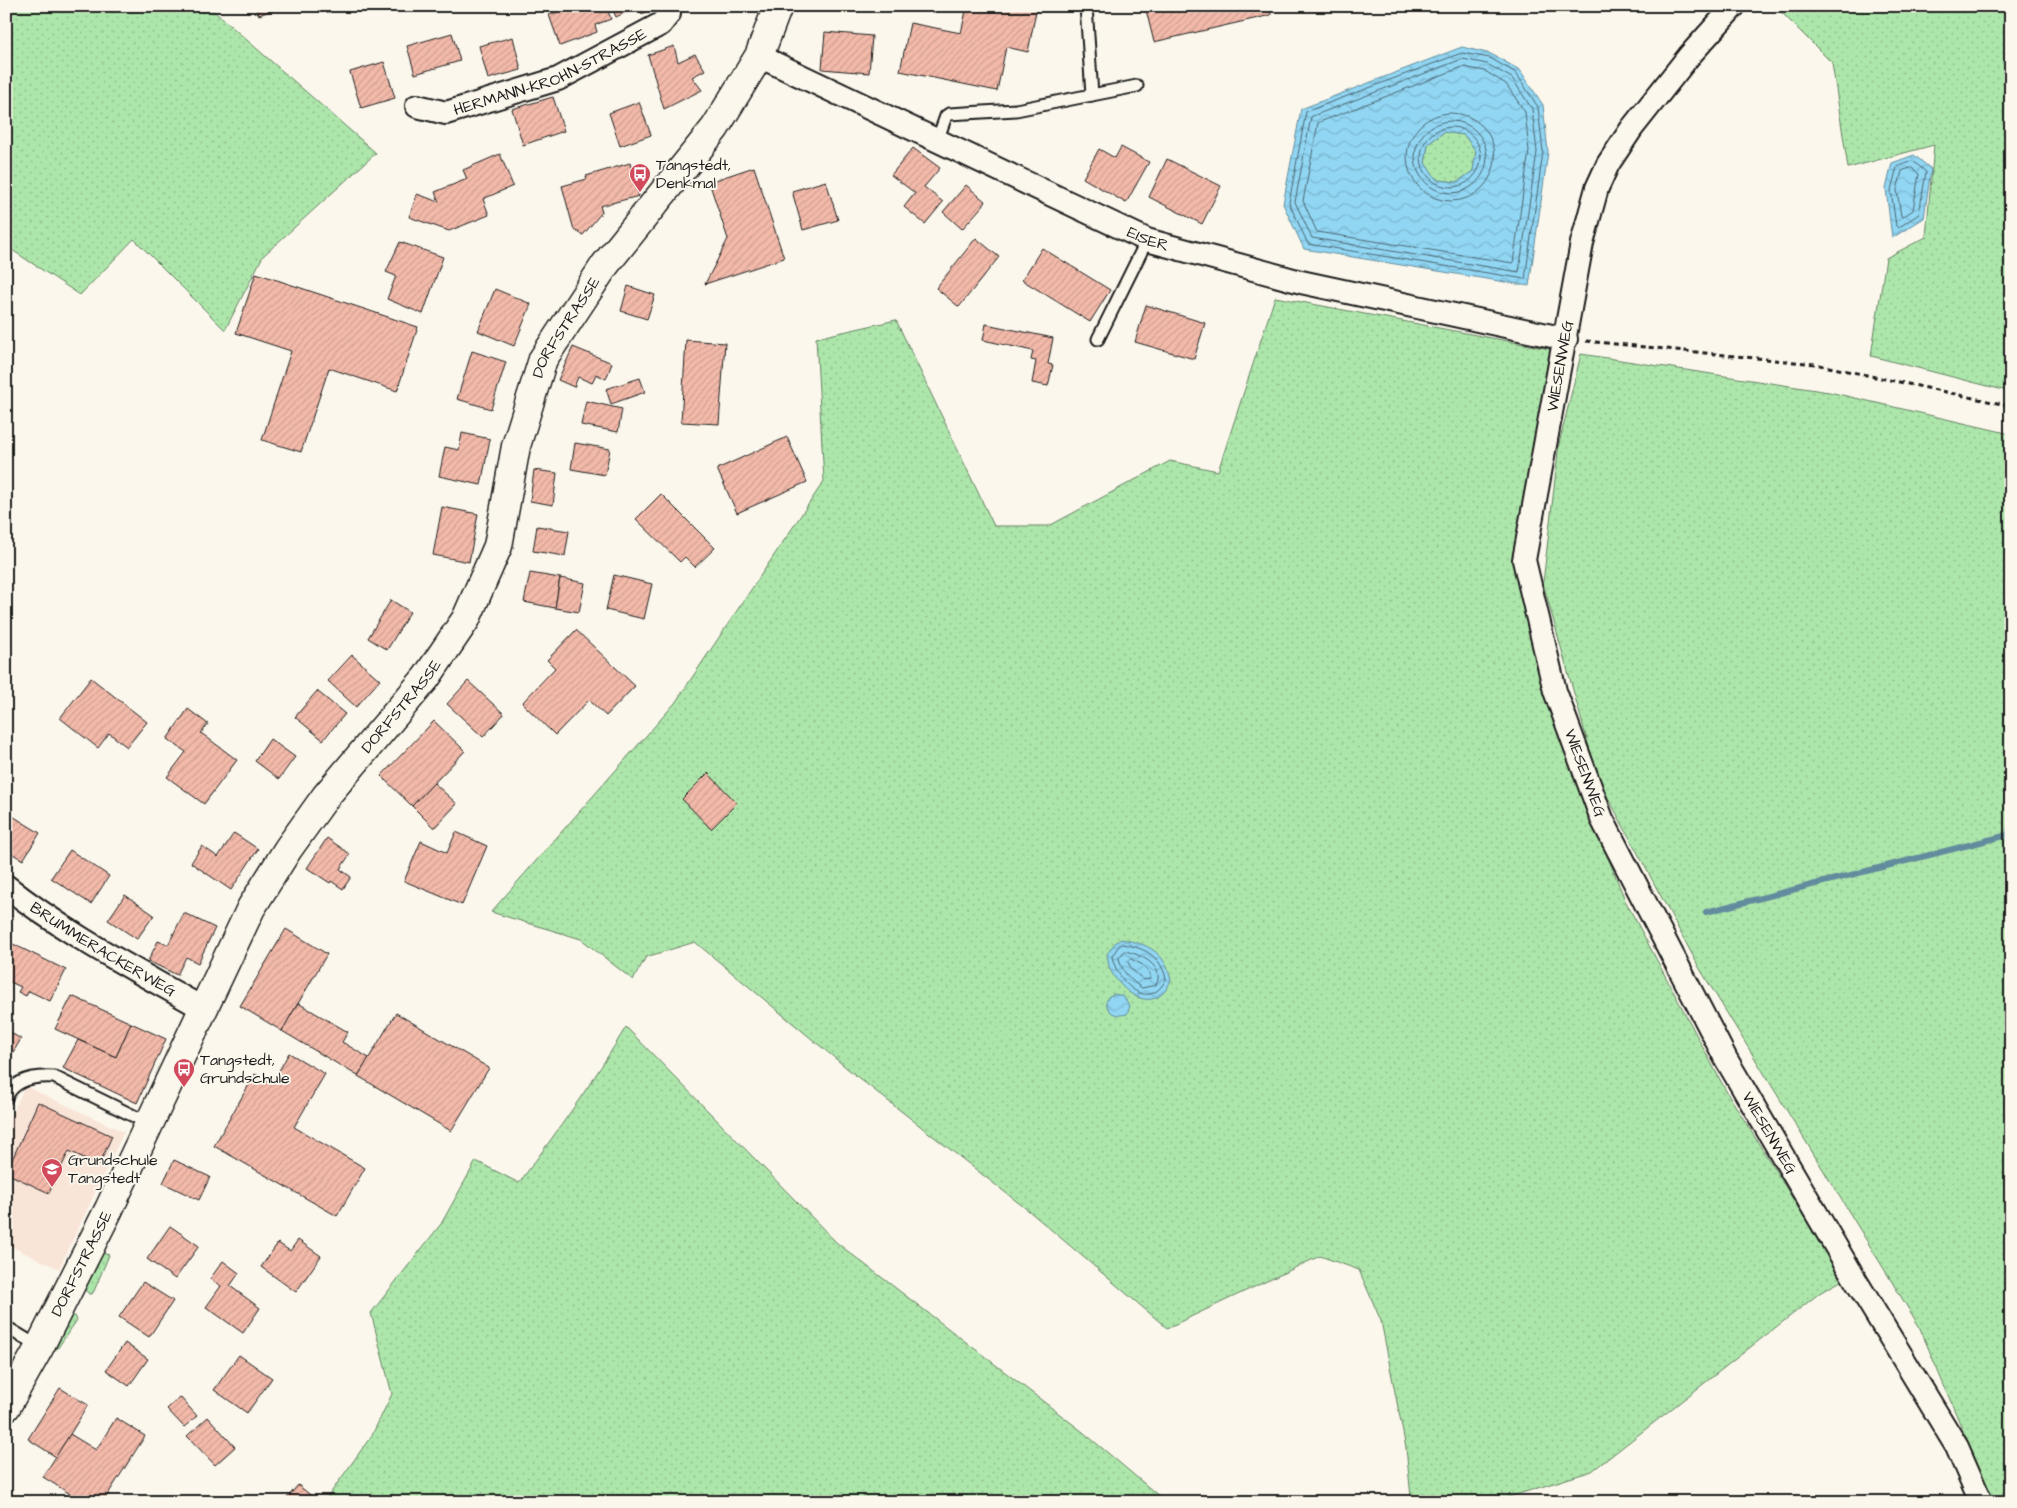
<svg xmlns="http://www.w3.org/2000/svg" width="2017" height="1508" font-family="'Architects Daughter',sans-serif">
	<style>
		.built { fill: #f9e5d8 }
		.grass { fill: url(#grass-dots); stroke: #648163; fill-rule: evenodd }
		.water { fill: url(#water-waves); stroke: #628c9d; fill-rule: evenodd }
		.lines { fill: none; stroke-linecap: round; stroke-linejoin: round }
		.shore { stroke: #4b6672; stroke-width: 1 }
		.stream { stroke: #628c9d; stroke-width: 6 }
		.building { fill: url(#building-hatch); stroke: #1c1c1c }
		.lane-casing { stroke: #1c1c1c; stroke-width: 15 }
		.street-casing { stroke: #1c1c1c; stroke-width: 26 }
		.secondary-casing { stroke: #1c1c1c; stroke-width: 31 }
		.path { stroke: #1c1c1c; stroke-width: 3; stroke-dasharray: 5 4; stroke-linecap: butt }
		.lane { stroke: #fbf7ec; stroke-width: 11 }
		.street { stroke: #fbf7ec; stroke-width: 22 }
		.secondary { stroke: #fbf7ec; stroke-width: 28 }
		.labels { text-anchor: middle; dominant-baseline: central; stroke-width: 4; stroke-linejoin: round; paint-order: stroke }
		.street-label { font-size: 16px; fill: #1c1c1c; stroke: #fbf7ec }
		.poi-label { font-size: 16px; fill: #1c1c1c; stroke: #fbf7ec; text-anchor: start }
	</style>
	<defs>
		<pattern id="grass-dots" width="8" height="8" patternUnits="userSpaceOnUse" patternTransform="scale(1.25)"><rect width="8" height="8" fill="#ade6aa"/><path d="M2 2h.1M6 6h.1" fill="none" stroke="#94c592" stroke-width="1.8" stroke-linecap="round"/></pattern>
		<pattern id="water-waves" width="16" height="10" patternUnits="userSpaceOnUse" patternTransform="scale(1.25)"><rect width="16" height="10" fill="#91d6f3"/><path d="M0 5q4-4 8 0t8 0" fill="none" stroke="#7cb7d0"/></pattern>
		<pattern id="building-hatch" width="6" height="6" patternUnits="userSpaceOnUse" patternTransform="scale(1.25)"><rect width="6" height="6" fill="#f3baaa"/><path d="M-1 1l2-2M0 6l6-6M5 7l2-2" fill="none" stroke="#d09f92"/></pattern>
	</defs>
	<rect width="100%" height="100%" fill="#fbf7ec"/>
	<filter id="ink" filterUnits="userSpaceOnUse"><feTurbulence type="fractalNoise" baseFrequency=".02" numOctaves="2"/><feDisplacementMap in="SourceGraphic" scale="10" xChannelSelector="R" yChannelSelector="G"/><feConvolveMatrix kernelMatrix="1 2 1 2 8 2 1 2 1" color-interpolation-filters="sRGB"/></filter>
	<g filter="url(#ink)">
		<polygon class="built" points="25,1086 124,1132 59,1269 6,1244 6,1127"/>
		<g class="grass">
			<polygon points="6,6 208,6 376,153 263,256 225,330 134,239 80,295 6,246"/>
			<polygon points="1775,6 1937,6 1938,12 1964,6 2011,6 2011,392 1871,356 1886,258 1926,237 1934,145 1848,168 1832,63"/>
			<polygon points="1444,132 1464,135 1476,151 1473,171 1457,182 1437,180 1425,164 1428,144"/>
			<path d="M1275,297L1550,349L1516,553L1545,699L1625,900L1725,1089L1843,1280L1821,1292L1592,1471L1493,1502H1409L1411,1497L1406,1448L1381,1321L1359,1270L1320,1256L1167,1328L1029,1211L860,1079L695,942L646,957L633,980L581,939L491,912L675,703L824,481L816,338L896,320L994,526H1049L1170,461L1218,471ZM708,774L737,803L711,828L682,799Z"/>
			<polygon points="1581,354 1829,392 2011,434 2011,1502 1993,1502 1919,1326 1700,969 1598,779 1543,583 1559,444"/>
			<path d="M626,1027L837,1243L1083,1432L1166,1502H330L327,1498L372,1435L392,1394L371,1313L441,1224L476,1161L519,1183C557,1132 593,1082 626,1027Z"/>
			<polygon points="102,1253 109,1255 94,1291 92,1294 89,1294 84,1289 85,1286"/>
			<polygon points="71,1315 75,1316 77,1320 57,1349 55,1349 53,1348"/>
		</g>
		<g class="water">
			<path d="M1462,47L1491,54L1520,70L1543,105L1548,152L1529,286L1304,249L1283,204L1301,109ZM1444,132L1464,135L1476,151L1473,171L1457,182L1437,180L1425,163L1428,144Z"/>
			<polygon points="1914,155 1931,169 1924,218 1892,238 1886,189 1892,163"/>
			<path d="M1121,939C1149,944 1165,952 1171,980C1169,984 1167,990 1163,993C1144,1011 1118,987 1110,969C1108,965 1108,959 1107,954L1115,943Z"/>
			<path d="M1115,994L1123,996L1130,1006L1127,1014C1115,1017 1108,1013 1106,1002L1109,996Z"/>
		</g>
		<g class="lines">
			<g class="shore">
				<polygon points="1462,53 1490,58 1516,73 1538,107 1543,152 1525,279 1308,244 1289,203 1306,112"/>
				<polygon points="1463,59 1487,64 1512,78 1532,109 1537,152 1519,272 1312,238 1295,202 1311,117"/>
				<polygon points="1463,67 1485,71 1506,84 1525,112 1529,151 1513,263 1317,232 1303,201 1318,123"/>
				<circle cx="1451" cy="157" r="44"/>
				<circle cx="1451" cy="157" r="36"/>
				<circle cx="1451" cy="157" r="30"/>
				<polygon points="1913,161 1926,172 1919,214 1898,228 1896,226 1891,190 1897,167"/>
				<polygon points="1912,168 1919,174 1913,210 1903,217 1901,216 1897,190 1902,171"/>
				<path d="M1123,944C1145,948 1161,956 1166,979C1149,1014 1116,981 1112,956L1118,947Z"/>
				<path d="M1125,951C1140,954 1166,966 1156,985L1142,988C1131,981 1121,971 1119,958Z"/>
				<polygon points="1131,959 1143,965 1150,974 1150,979 1144,980 1132,970 1128,962"/>
			</g>
			<polyline class="stream" points="1706,912 2008,835 2011,824"/>
		</g>
		<g class="building">
			<polygon points="255,6 283,6 259,15"/>
			<polygon points="572,6 606,6 611,19 595,25 597,32 560,46 549,15"/>
			<polygon points="611,6 638,6 616,17"/>
			<polygon points="638,6 654,6 655,8 642,14"/>
			<polygon points="693,6 719,6 719,8"/>
			<polygon points="719,6 754,6 753,11 719,8"/>
			<polygon points="967,6 1037,6 1028,52 1006,47 997,91 900,71 910,23 961,33"/>
			<polygon points="1145,6 1269,6 1271,15 1154,42"/>
			<polygon points="825,32 872,36 869,73 822,69"/>
			<polygon points="452,33 460,61 415,74 407,46"/>
			<polygon points="513,37 521,70 488,79 479,46"/>
			<polygon points="674,46 678,62 695,54 705,70 692,77 702,90 664,109 648,55"/>
			<polygon points="384,62 395,98 361,108 350,72"/>
			<polygon points="553,97 564,131 523,145 512,109"/>
			<polygon points="639,102 651,135 620,146 609,113"/>
			<polygon points="1121,147 1149,162 1126,203 1083,178 1099,149 1115,158"/>
			<polygon points="913,148 940,168 924,187 943,202 925,224 904,207 915,193 891,175"/>
			<polygon points="500,154 513,186 483,199 489,215 449,231 409,217 417,194 439,202 435,192 467,179 463,170"/>
			<polygon points="1167,159 1221,186 1202,224 1149,197"/>
			<polygon points="630,163 639,196 600,206 602,212 583,235 574,230 562,186 587,179 586,176"/>
			<polygon points="754,167 784,258 705,284 728,239 709,182"/>
			<polygon points="826,181 838,220 803,230 792,191"/>
			<polygon points="966,185 986,202 962,229 943,212"/>
			<polygon points="976,238 999,257 959,307 936,288"/>
			<polygon points="400,242 443,257 423,314 387,299 396,276 386,272"/>
			<polygon points="1042,248 1110,290 1090,322 1022,280"/>
			<polygon points="256,273 418,327 397,391 329,368 301,452 262,440 291,351 236,333"/>
			<polygon points="628,286 655,295 647,319 621,311"/>
			<polygon points="495,289 531,304 514,346 478,331"/>
			<polygon points="1146,305 1205,323 1194,359 1135,342"/>
			<polygon points="986,324 1053,338 1048,364 1053,365 1048,386 1032,383 1036,361 1031,360 1033,351 983,340"/>
			<polygon points="686,340 725,343 719,424 681,422"/>
			<polygon points="573,347 612,363 606,379 596,374 592,383 578,377 574,387 558,380"/>
			<polygon points="472,351 506,362 491,409 457,399"/>
			<polygon points="640,378 645,392 611,404 606,389"/>
			<polygon points="586,401 622,409 618,432 581,425"/>
			<polygon points="462,433 490,439 481,485 439,476 445,447 459,450"/>
			<polygon points="787,437 807,482 737,513 717,469"/>
			<polygon points="575,443 610,449 605,475 571,469"/>
			<polygon points="534,470 557,473 553,505 530,501"/>
			<polygon points="661,494 715,548 695,567 685,557 680,562 636,519"/>
			<polygon points="442,507 478,514 469,562 433,555"/>
			<polygon points="537,526 569,531 565,556 533,551"/>
			<polygon points="530,573 560,578 555,608 524,602"/>
			<polygon points="614,575 652,584 644,619 606,610"/>
			<polygon points="560,578 585,583 579,612 555,608"/>
			<polygon points="391,600 410,612 387,650 368,638"/>
			<polygon points="576,630 635,686 606,716 589,700 555,735 522,703 555,668 547,660"/>
			<polygon points="352,655 380,680 356,707 328,681"/>
			<polygon points="91,678 147,722 127,747 109,733 98,748 60,718"/>
			<polygon points="468,681 504,714 483,737 447,704"/>
			<polygon points="317,691 345,714 323,740 295,717"/>
			<polygon points="188,709 208,724 201,733 237,760 204,804 167,777 186,752 167,739"/>
			<polygon points="434,721 465,751 412,806 381,776"/>
			<polygon points="270,739 295,757 279,779 255,761"/>
			<polygon points="708,773 737,803 711,829 682,799"/>
			<polygon points="434,783 457,804 434,828 412,806"/>
			<polygon points="11,815 40,833 23,860 6,850 6,822"/>
			<polygon points="456,832 487,846 462,905 404,881 421,841 447,853"/>
			<polygon points="234,833 258,849 231,890 191,863 202,846 218,857"/>
			<polygon points="327,838 350,854 340,869 351,877 343,889 331,881 330,883 307,868"/>
			<polygon points="70,850 109,876 91,904 51,878"/>
			<polygon points="125,895 154,915 137,939 108,920"/>
			<polygon points="184,913 215,928 198,963 186,957 177,975 148,961 158,941 168,945"/>
			<polygon points="286,929 327,954 282,1031 240,1006"/>
			<polygon points="13,944 66,970 50,1001 29,991 26,996 18,992 21,987 6,980 6,957"/>
			<polygon points="72,996 131,1023 116,1057 55,1029"/>
			<polygon points="298,1003 348,1032 342,1042 369,1058 358,1076 282,1031"/>
			<polygon points="396,1013 489,1068 451,1131 358,1076"/>
			<polygon points="131,1023 166,1039 137,1103 63,1068 78,1040 116,1057"/>
			<polygon points="6,1030 21,1039 6,1064"/>
			<polygon points="289,1053 325,1074 294,1127 365,1168 337,1216 214,1146 255,1074 272,1083"/>
			<polygon points="38,1102 112,1136 99,1165 69,1151 49,1193 6,1173"/>
			<polygon points="174,1160 210,1177 199,1200 163,1183"/>
			<polygon points="170,1226 199,1246 175,1279 147,1259"/>
			<polygon points="298,1240 321,1256 296,1292 261,1267 278,1243 290,1251"/>
			<polygon points="223,1261 239,1273 230,1286 260,1308 243,1333 206,1307 221,1286 210,1279"/>
			<polygon points="143,1282 173,1301 149,1337 119,1317"/>
			<polygon points="125,1343 148,1359 129,1386 106,1370"/>
			<polygon points="239,1355 272,1378 247,1413 214,1390"/>
			<polygon points="60,1388 88,1405 56,1457 28,1439"/>
			<polygon points="180,1397 197,1416 184,1427 167,1409"/>
			<polygon points="208,1417 235,1447 215,1465 187,1436"/>
			<polygon points="116,1418 145,1436 103,1502 83,1502 43,1477 70,1434 96,1450"/>
			<polygon points="298,1485 319,1502 292,1502 287,1498"/>
			<polygon points="229,1496 236,1502 224,1502"/>
		</g>
		<g class="lines">
			<g class="lane-casing">
				<g id="lane">
					<polyline points="1086,6 1092,95"/>
					<polyline points="937,141 946,116 949,114 1016,110 1137,86"/>
					<polyline points="1098,339 1147,240"/>
					<path d="M6,1098C14,1079 36,1076 54,1077L148,1123"/>
					<polyline points="6,1327 39,1347"/>
				</g>
			</g>
			<g class="street-casing">
				<g id="street">
					<path id="s1" d="M1734,6L1689,56L1632,128L1608,164L1597,188L1582,243L1524,560L1555,691L1602,819L1726,1059L1856,1281L1957,1447L1981,1502"/>
					<path id="s2" d="M759,56L1147,240L1301,282L1566,339"/>
					<path id="s3" d="M417,106L446,113L558,79L661,24L669,14V6"/>
					<path id="s4" d="M6,886C66,934 136,970 202,1008"/>
				</g>
			</g>
			<g class="secondary-casing">
				<g id="secondary">
					<path id="s5" d="M6,1407L39,1348L109,1209L251,908L288,849L326,796L426,678L466,619L498,546L516,446L543,359L605,265L715,128L759,56L778,6"/>
				</g>
			</g>
			<polyline class="path" points="1586,341 1815,364 2011,406"/>
			<use href="#lane" class="lane"/>
			<use href="#street" class="street"/>
			<use href="#secondary" class="secondary"/>
		</g>
	</g>
	<defs>
		<g id="bus-pin" transform="scale(1.125)"><path d="M0 17L-7.5 6A9.5 9.5 0 1 1 7.5 6Z" fill="#d1495b" stroke="#fbf7ec"/><path d="M-5-6H5V4H4V6H2V4H-2V6H-4V4H-5ZM-3.5-4V0h7V-4ZM-3.5 1.2v1.5H-2V1.2ZM2 1.2v1.5H3.5V1.2Z" fill="#fff"/></g>
		<g id="school-pin" transform="scale(1.125)"><path d="M0 17L-7.5 6A9.5 9.5 0 1 1 7.5 6Z" fill="#d1495b" stroke="#fbf7ec"/><path d="M0-5L7-2L0 1L-7-2ZM-4 1L0 2.5L4 1V4Q0 6-4 4Z" fill="#fff"/></g>
	</defs>
	<g fill-rule="evenodd">
		<use href="#bus-pin" x="640" y="174"/>
		<use href="#bus-pin" x="184" y="1069"/>
		<use href="#school-pin" x="52" y="1169"/>
	</g>
	<g class="labels">
		<g class="street-label">
			<text stroke="none"><textPath href="#s3" startOffset="142">HERMANN-KROHN-STRASSE</textPath></text>
			<text stroke="none"><textPath href="#s2" startOffset="430">EISER</textPath></text>
			<text stroke="none"><textPath href="#s5" startOffset="1228">DORFSTRASSE</textPath></text>
			<text transform="translate(1560 366) rotate(-80)">WIESENWEG</text>
			<text stroke="none"><textPath href="#s5" startOffset="808">DORFSTRASSE</textPath></text>
			<text stroke="none"><textPath href="#s1" startOffset="830">WIESENWEG</textPath></text>
			<text stroke="none"><textPath href="#s4" startOffset="116">BRUMMERACKERWEG</textPath></text>
			<text stroke="none"><textPath href="#s1" startOffset="1235">WIESENWEG</textPath></text>
			<text stroke="none"><textPath href="#s5" startOffset="162">DORFSTRASSE</textPath></text>
		</g>
		<g class="poi-label">
			<text x="656" y="165">Tangstedt,<tspan x="656" dy="18">Denkmal</tspan></text>
			<text x="200" y="1060">Tangstedt,<tspan x="200" dy="18">Grundschule</tspan></text>
			<text x="68" y="1160">Grundschule<tspan x="68" dy="18">Tangstedt</tspan></text>
		</g>
	</g>
	<rect width="2017" height="1508" fill="none" stroke="#fbf7ec" stroke-width="25"/>
	<rect x="12" y="12" width="1992" height="1483" fill="none" stroke="#1c1c1c" stroke-width="2" filter="url(#ink)"/>
</svg>
